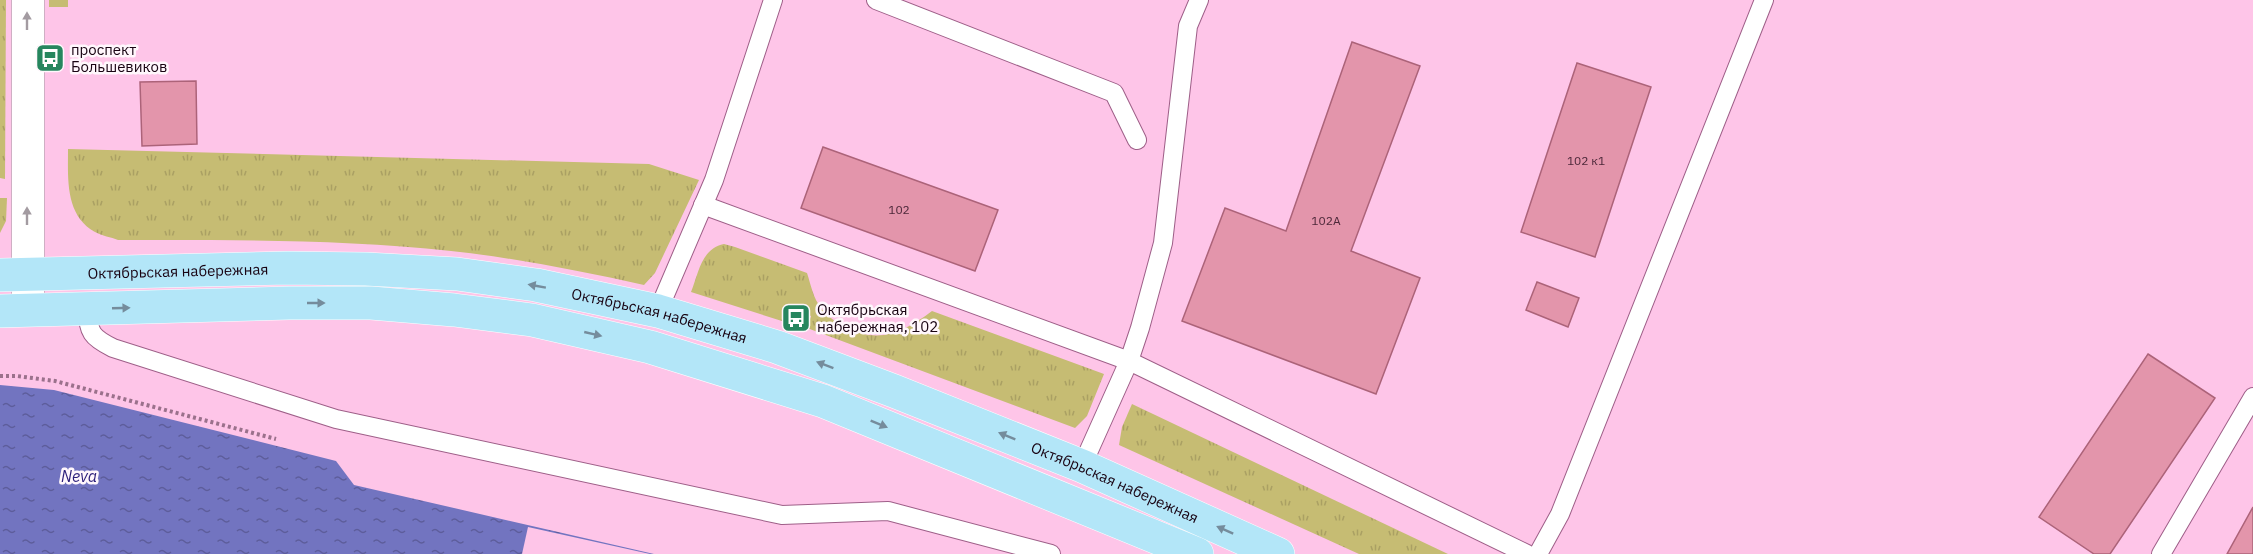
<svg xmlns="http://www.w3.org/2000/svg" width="2253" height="554" font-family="'IBM Plex Sans',sans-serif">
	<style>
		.grass { fill: url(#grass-tufts) }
		.water { fill: url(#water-ripples) }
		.pier { fill: #fec5e8 }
		.building { fill: #e395ab; stroke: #ac6379; stroke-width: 1.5 }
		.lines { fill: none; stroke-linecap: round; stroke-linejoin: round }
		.service-casing { stroke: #9e5f88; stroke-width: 20 }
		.secondary-casing { stroke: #9e5f88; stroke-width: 34 }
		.primary-casing { stroke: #fff; stroke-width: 34 }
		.path { stroke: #9b718c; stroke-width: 4; stroke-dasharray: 3 3; stroke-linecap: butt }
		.service { stroke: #fff; stroke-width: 18 }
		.secondary { stroke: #fff; stroke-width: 33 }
		.primary { stroke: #b3e6f8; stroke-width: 33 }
		.oneway { fill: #a39ba1 }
		.oneway2 { fill: #758c9c }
		.labels { text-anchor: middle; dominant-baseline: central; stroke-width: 5; stroke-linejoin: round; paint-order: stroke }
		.number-label { font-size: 12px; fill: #4c2839 }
		.poi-label { font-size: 15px; fill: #190413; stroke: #fff7fc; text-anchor: start }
		.street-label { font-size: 15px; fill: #190413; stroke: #fff7fc }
		.water-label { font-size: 16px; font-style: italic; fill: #2c1f7a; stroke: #fff7fc }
	</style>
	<defs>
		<pattern id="grass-tufts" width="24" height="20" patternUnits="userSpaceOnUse" patternTransform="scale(1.5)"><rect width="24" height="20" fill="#c6bc73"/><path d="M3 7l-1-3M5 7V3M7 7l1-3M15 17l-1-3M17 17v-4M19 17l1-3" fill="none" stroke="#aaa063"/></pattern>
		<pattern id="water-ripples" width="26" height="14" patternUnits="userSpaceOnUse" patternTransform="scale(1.5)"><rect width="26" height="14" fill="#7274c0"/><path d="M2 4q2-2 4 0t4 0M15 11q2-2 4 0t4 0" fill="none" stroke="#5d5d9b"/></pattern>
	</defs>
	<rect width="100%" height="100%" fill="#fec5e8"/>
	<g class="grass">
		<polygon points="0,0 6,0 5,179 0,178"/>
		<rect x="49" y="0" width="19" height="7"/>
		<path d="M68,149L649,164L699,180L655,273L644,285C580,271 516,258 451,251C340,239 229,240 118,240C111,237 102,236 95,232C65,215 68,179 68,149Z"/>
		<polygon points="0,198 7,198 6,221 0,233"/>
		<path d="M724,244L735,247L807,273C811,285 813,298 821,308C827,316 837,323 847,328C880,344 904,332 932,311L1104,374L1087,416L1075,428L807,328L811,316L790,309L785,322L691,292C699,272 701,249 724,244Z"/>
		<polygon points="1132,404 1448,554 1359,554 1119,445 1122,427"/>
	</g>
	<polygon class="water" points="0,385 54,390 336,461 354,485 654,554 0,554"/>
	<polygon class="pier" points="528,527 650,554 522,554"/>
	<g class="building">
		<polygon points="1352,42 1420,66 1351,251 1420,278 1376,394 1182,321 1225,208 1286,231"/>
		<polygon points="1577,63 1651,87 1595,257 1521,232"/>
		<polygon points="196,81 197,144 142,146 140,82"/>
		<polygon points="823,147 998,210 975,271 801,208"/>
		<polygon points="1537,282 1579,298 1568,327 1526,310"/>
		<polygon points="2148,354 2215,398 2110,554 2094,554 2039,517"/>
		<polygon points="2253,507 2253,554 2227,554"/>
	</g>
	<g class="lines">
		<g class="service-casing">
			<g id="service">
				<polyline points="876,0 1114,93 1137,140"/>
				<polyline points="703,205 1129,361 1527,554"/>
				<path d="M87,309C89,333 91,337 113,348L336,419L782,515L888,511L1051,554"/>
				<polyline points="658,311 714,180 773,0"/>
				<polyline points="1082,466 1129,361 1140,328 1163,243 1188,26 1199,0"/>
				<polyline points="1538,554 1560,514 1764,0"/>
				<polyline points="2161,554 2253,397"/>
			</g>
		</g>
		<g class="secondary-casing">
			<polyline id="secondary" points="28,0 28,310"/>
		</g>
		<g class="primary-casing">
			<g id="primary">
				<path id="s1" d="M0,275L288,268L366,269L457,274L536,285L658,311L777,347L894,391L1082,466L1278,554"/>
				<polyline points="0,311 289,303 371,303 454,310 532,320 650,347 823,401 1197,554"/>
			</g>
		</g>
		<polyline class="path" points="0,376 17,376 55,381 276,439"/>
		<use href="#service" class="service"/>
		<use href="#secondary" class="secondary"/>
		<use href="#primary" class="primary"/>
	</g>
	<defs><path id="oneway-solid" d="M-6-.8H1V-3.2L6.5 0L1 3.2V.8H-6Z" transform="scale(1.5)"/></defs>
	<g class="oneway">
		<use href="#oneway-solid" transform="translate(27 21) rotate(-90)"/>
		<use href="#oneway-solid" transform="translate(27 216) rotate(-90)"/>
	</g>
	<g class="oneway2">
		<use href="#oneway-solid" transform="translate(537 286) rotate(-170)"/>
		<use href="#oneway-solid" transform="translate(316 303)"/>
		<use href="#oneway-solid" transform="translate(121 308) rotate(-2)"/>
		<use href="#oneway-solid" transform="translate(593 334) rotate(13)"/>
		<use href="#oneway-solid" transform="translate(825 365) rotate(-159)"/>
		<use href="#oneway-solid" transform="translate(879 424) rotate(22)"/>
		<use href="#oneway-solid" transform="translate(1007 436) rotate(-158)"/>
		<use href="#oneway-solid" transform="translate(1225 530) rotate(-156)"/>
	</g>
	<defs>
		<g id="bus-square" transform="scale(1.5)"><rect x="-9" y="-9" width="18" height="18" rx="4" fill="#26865e" stroke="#fff7fc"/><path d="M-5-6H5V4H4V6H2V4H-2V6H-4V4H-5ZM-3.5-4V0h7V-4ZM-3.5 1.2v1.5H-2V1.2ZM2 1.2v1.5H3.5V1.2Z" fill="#fff"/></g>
	</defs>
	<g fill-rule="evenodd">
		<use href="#bus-square" x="50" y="58"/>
		<use href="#bus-square" x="796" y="318"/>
	</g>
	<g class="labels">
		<g class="number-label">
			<text x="1586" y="160">102 к1</text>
			<text x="899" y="209">102</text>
			<text x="1326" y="220">102А</text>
		</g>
		<g class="poi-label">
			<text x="71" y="49">проспект<tspan x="71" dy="17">Большевиков</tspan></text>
			<text x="817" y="309">Октябрьская<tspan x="817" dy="17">набережная, 102</tspan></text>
		</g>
		<g class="street-label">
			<text stroke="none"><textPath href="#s1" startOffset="178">Октябрьская набережная</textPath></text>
			<text stroke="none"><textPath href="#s1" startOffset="664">Октябрьская набережная</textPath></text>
			<text stroke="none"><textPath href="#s1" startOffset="1150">Октябрьская набережная</textPath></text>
		</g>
		<g class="water-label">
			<text x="79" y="476">Neva</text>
		</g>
	</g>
</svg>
